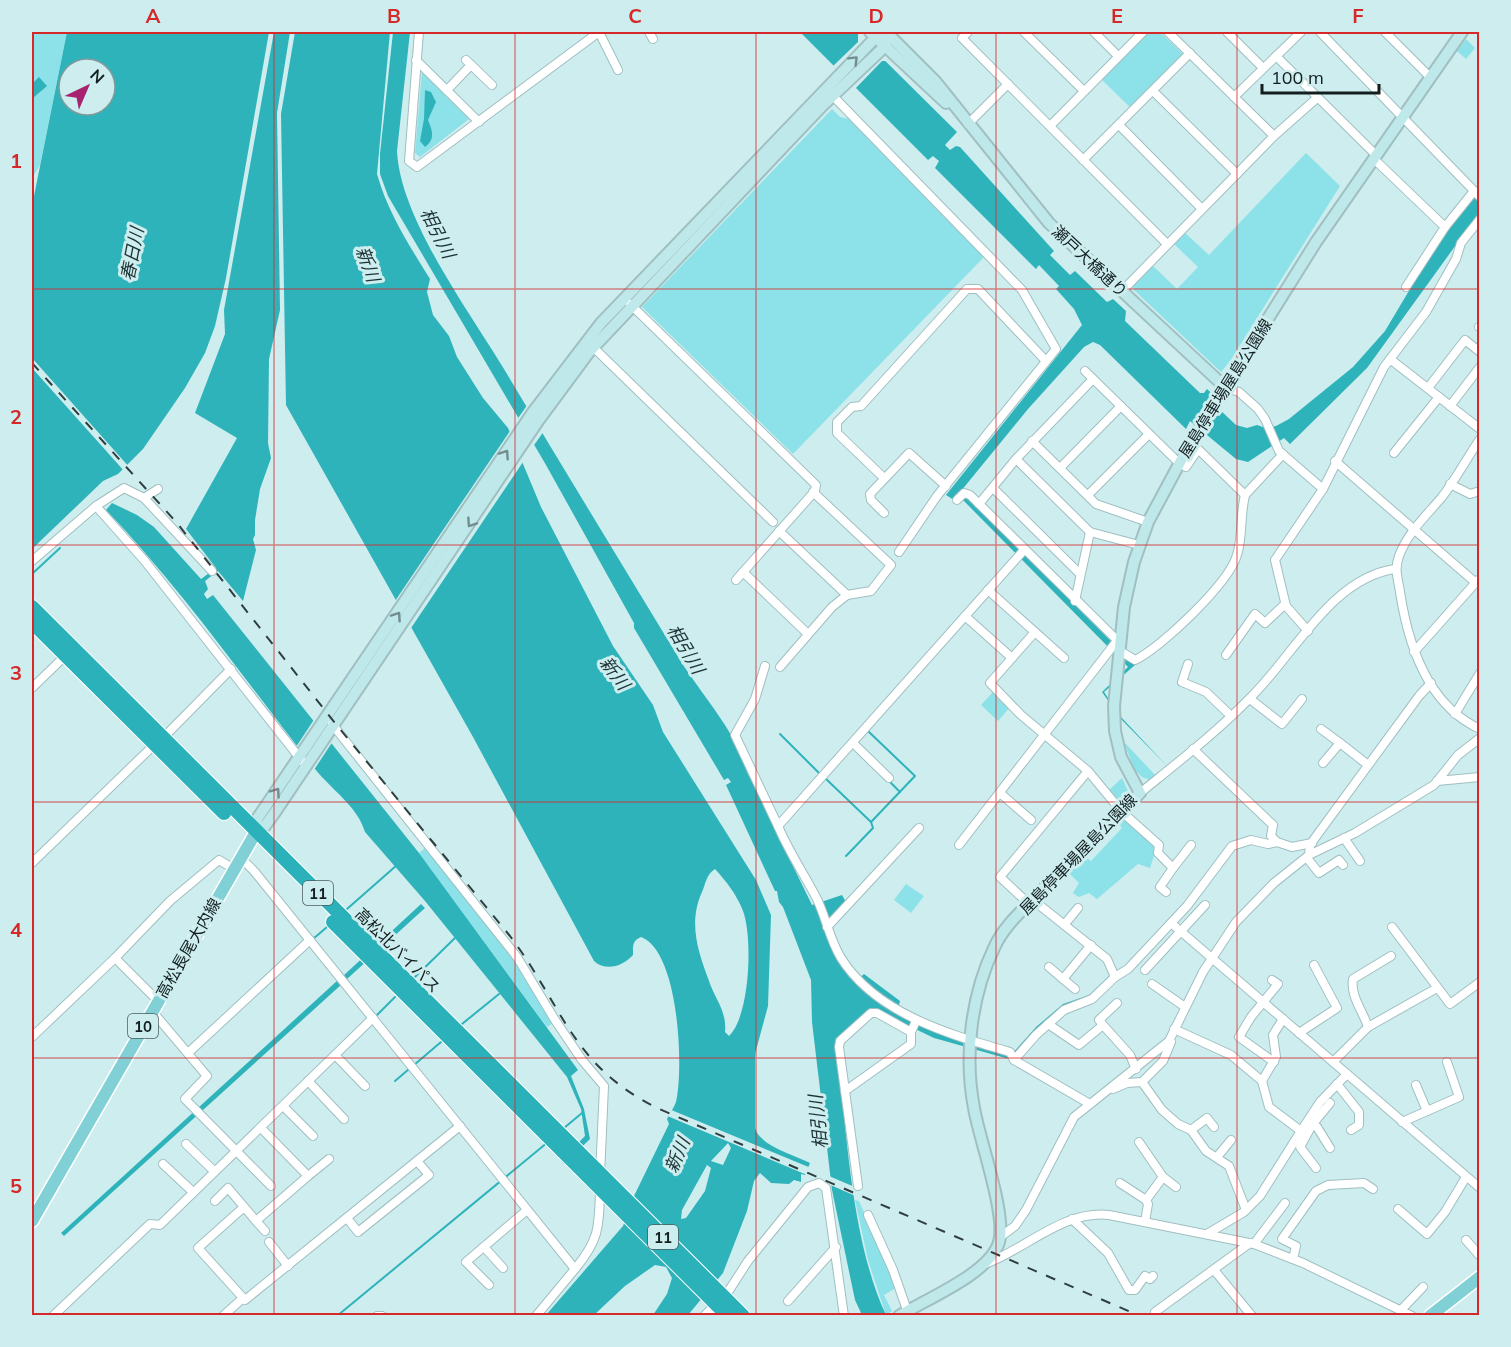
<svg xmlns="http://www.w3.org/2000/svg" width="1511" height="1347" font-family="Mulish,'Noto Sans JP',sans-serif">
	<style>
		.green { fill: #8ce2e8 }
		.water { fill: #2fb3bb; fill-rule: evenodd }
		.pier { fill: #cdedef }
		.lines { fill: none; stroke-linecap: round; stroke-linejoin: round }
		.stream { stroke: #2fb3bb; stroke-width: 2 }
		.street-casing { stroke: #a0bfc1; stroke-width: 10 }
		.secondary-casing { stroke: #a0bfc1; stroke-width: 14 }
		.primary-casing { stroke: #fff; stroke-width: 15 }
		.highway-casing { stroke: #fff; stroke-width: 16 }
		.street { stroke: #fff; stroke-width: 8 }
		.secondary { stroke: #bfe8ea; stroke-width: 10 }
		.primary { stroke: #80d0d6; stroke-width: 12 }
		.highway { stroke: #2bb1ba; stroke-width: 14 }
		.rail { stroke: #2f3e3f; stroke-width: 2; stroke-dasharray: 10 10; stroke-linecap: butt }
		.oneway { stroke: #718d8f }
		.grid { fill: none; stroke: #d62828; stroke-width: 1.5; stroke-opacity: 0.55 }
		.labels { text-anchor: middle; dominant-baseline: central; stroke-width: 6; stroke-linejoin: round; paint-order: stroke }
		.shield { fill: #cdedef; stroke: #4a5c5d; stroke-width: 1.5 }
		.shield-label { font-size: 15px; font-weight: bold; fill: #121e1f }
		.street-label { font-size: 16px; fill: #121e1f; stroke: #cdedef }
		.water-label { font-size: 18px; font-style: italic; fill: #1d3335; stroke: #cdedef }
		.neatline { fill: none; stroke: #d62828; stroke-width: 2 }
		.grid-label { font-size: 20px; text-anchor: middle; font-weight: bold; fill: #d62828 }
	</style>
	<rect width="100%" height="100%" fill="#cdedef"/>
	<g class="green">
		<polygon points="32,32 67,32 40,165 32,178"/>
		<polygon points="1148,32 1160,32 1184,55 1131,108 1101,79"/>
		<polygon points="1466,39 1475,48 1466,59 1457,51"/>
		<polygon points="422,72 469,119 420,157 415,153"/>
		<polygon points="832,109 840,117 850,119 984,257 793,454 642,307"/>
		<polygon points="1306,153 1340,186 1230,361 1221,372 1134,290 1133,285 1152,265 1177,289 1198,267 1173,243 1184,232 1209,255"/>
		<polygon points="994,691 1010,707 998,721 981,705"/>
		<polygon points="1124,742 1156,776 1150,780 1142,777 1134,769"/>
		<polygon points="1122,778 1128,791 1120,804 1108,791"/>
		<polygon points="1124,817 1157,846 1150,868 1138,864 1097,899 1089,893 1079,897 1073,893 1079,883 1068,872 1084,856 1091,861 1122,828 1118,823"/>
		<polygon points="426,847 515,959 553,1023 547,1027 419,853"/>
		<polygon points="906,884 924,896 911,913 894,900"/>
		<polygon points="855,1200 859,1201 897,1287 884,1295 892,1311 886,1315 868,1260"/>
	</g>
	<g class="water">
		<path d="M67,32H269L226,278L215,326L205,353L185,388L143,449L118,474L103,481L32,549V206ZM69,69H105V105H69Z"/>
		<path d="M274,32H290L277,113L280,310L269,359L268,443L271,458L260,489L255,520V535L253,539L256,550L243,601L218,571L205,581L208,589L204,594L207,599L213,595L419,853L578,1070L571,1076L584,1109L590,1139L564,1164L561,1160L585,1136L581,1109L567,1077L425,901L365,832C358,807 331,789 315,769C246,682 183,590 106,510L112,503L137,515L154,527L201,579L216,568L186,529L237,438L195,413L225,334L224,310Z"/>
		<path d="M295,32H390L377,174C388,213 409,245 430,279L427,292L433,315L449,336L457,357L483,398L508,428L541,507L613,646L653,705L663,732L756,880L771,915L768,1006L755,1054V1128C760,1146 793,1154 810,1163L805,1175L801,1174V1182L794,1180L789,1184L771,1183L760,1173L754,1181L747,1211L723,1273L688,1315H653L667,1294L672,1278L666,1267L655,1265L625,1286L594,1315H546L623,1226L634,1196L669,1124L667,1119C669,1114 674,1108 676,1102C684,1068 679,951 641,937C632,941 633,946 633,955C623,966 606,972 594,961L473,737L286,405L281,114ZM715,869C726,881 737,895 743,911C753,937 750,1016 729,1036L725,1032C727,1011 715,999 709,981C698,951 688,923 702,892C706,883 706,875 715,869ZM728,1143L731,1148L723,1165L711,1161ZM707,1165L711,1168L705,1191L686,1218L681,1219L682,1210Z"/>
		<path d="M393,32H410L397,151C400,218 469,311 504,369C562,466 621,563 680,660C701,694 738,734 747,772L812,905L842,895L847,904L824,924L857,980L864,974L900,1001L897,1013L936,1033L1008,1054L1009,1059L934,1038L878,1011L867,1013L838,1050C846,1131 852,1243 886,1315H862L855,1300L832,1190L812,1022L811,980L783,907L779,902L777,891H775L726,785L731,782L728,778L724,780L634,628V623L546,465L388,196L380,174V154Z"/>
		<polygon points="800,32 856,32 957,132 945,145 950,150 956,146 960,147 1054,251 1050,255 1070,275 1075,271 1107,302 1113,299 1126,311 1125,321 1200,393 1204,393 1207,389 1223,404 1220,410 1236,425 1247,428 1257,425 1266,428 1276,426 1289,419 1353,367 1385,331 1444,232 1479,190 1479,213 1367,368 1290,444 1284,438 1248,462 1236,459 1190,421 1186,429 1100,345 1093,342 1084,347 1028,409 961,491 1135,665 1104,692 1121,717 1167,766 1121,719 1102,692 1128,667 962,499 954,500 946,495 1082,325 1074,309 1056,289 1059,286 1039,265 1036,269 935,168 939,161 933,156 928,160"/>
		<polygon points="39,77 47,86 33,98 32,84"/>
		<path d="M425,90L431,92L436,102L428,120C432,130 436,139 425,147L420,141L424,119Z"/>
		<polygon points="421,904 425,908 347,979 343,976"/>
		<polygon points="1111,974 1113,977 1095,994 1062,1009 1015,1056 1012,1054 1036,1027 1063,1004 1089,995"/>
		<polygon points="338,980 342,984 64,1236 61,1233"/>
	</g>
	<g class="pier">
		<polygon points="858,32 888,61 882,61 854,90 832,67 858,42"/>
		<polygon points="32,358 130,468 125,472 32,368"/>
		<polygon points="528,404 544,431 532,448 516,421"/>
		<polygon points="512,428 525,459 409,631 393,604"/>
		<polygon points="315,718 333,741 314,770 296,747"/>
		<polygon points="669,1109 811,1168 807,1175 665,1115"/>
		<polygon points="829,1176 857,1188 858,1197 828,1184"/>
	</g>
	<g class="lines">
		<g class="stream">
			<polyline points="32,574 60,548"/>
			<polyline points="868,731 915,776 871,822"/>
			<polyline points="780,734 820,774"/>
			<polyline points="825,778 871,822 873,828 846,856"/>
			<polyline points="889,781 900,792"/>
			<polyline points="347,909 397,865"/>
			<polyline points="313,939 327,927"/>
			<polyline points="415,977 456,937"/>
			<polyline points="376,1016 395,997"/>
			<polyline points="462,1024 499,994"/>
			<polyline points="414,1065 441,1042"/>
			<polyline points="395,1081 409,1069"/>
			<polyline points="564,1128 582,1113"/>
			<polyline points="337,1316 548,1142"/>
		</g>
		<g class="street-casing">
			<g id="street">
				<polyline points="419,32 409,161 417,167 599,32"/>
				<polyline points="599,32 618,70"/>
				<polyline points="649,32 653,39"/>
				<polyline points="968,32 962,38 1167,244"/>
				<polyline points="1024,32 1084,91"/>
				<polyline points="1094,32 1118,56"/>
				<polyline points="1227,32 1263,68"/>
				<polyline points="1320,32 1480,197"/>
				<polyline points="1385,32 1430,77"/>
				<polyline points="1276,56 1376,155"/>
				<polyline points="416,60 479,122"/>
				<polyline points="466,60 492,85"/>
				<polyline points="447,90 471,65"/>
				<polyline points="1153,91 1237,174"/>
				<polyline points="831,94 1022,290 1056,349 937,496 899,552"/>
				<polyline points="1234,97 1301,32"/>
				<polyline points="968,124 1008,84"/>
				<polyline points="1119,125 1202,209"/>
				<polyline points="1050,126 1143,32"/>
				<polyline points="1274,136 1317,98"/>
				<polyline points="1374,159 1445,227 1474,191"/>
				<polyline points="1083,160 1190,53"/>
				<polyline points="1406,287 1445,227"/>
				<polyline points="1122,291 1274,136 1168,32"/>
				<polyline points="630,304 816,485 815,491 736,580"/>
				<polyline points="1479,327 1480,327"/>
				<polyline points="593,347 773,522"/>
				<polyline points="1390,359 1480,429"/>
				<polyline points="1085,371 1179,463 1186,467 1198,449 1245,495 1283,454"/>
				<polyline points="1225,387 1239,392 1258,409 1265,419 1279,451 1323,489"/>
				<polyline points="1428,388 1465,340 1480,352"/>
				<polyline points="1450,406 1480,367"/>
				<path d="M1480,439C1467,458 1456,479 1442,497C1426,516 1408,532 1399,556C1394,570 1398,578 1400,592C1408,644 1427,705 1480,729"/>
				<polyline points="1032,441 1096,504 1148,522"/>
				<polyline points="1394,453 1439,397"/>
				<polyline points="1016,459 1093,379"/>
				<polyline points="1335,461 1476,583"/>
				<polyline points="1060,468 1121,406"/>
				<polyline points="884,478 837,433 837,422 852,407 861,406 967,289 978,289 1046,361"/>
				<polyline points="1450,484 1470,494 1480,491"/>
				<polyline points="993,488 1080,574"/>
				<polyline points="1088,495 1149,434"/>
				<polyline points="144,498 158,489"/>
				<polyline points="957,500 964,493 970,495 1119,642"/>
				<polyline points="979,504 1016,459 1090,532 1139,545"/>
				<polyline points="96,506 144,560 302,761"/>
				<polyline points="884,513 871,500 870,494 909,453 946,486"/>
				<polyline points="779,531 847,595"/>
				<polyline points="32,561 96,506 124,488 144,498 212,571"/>
				<polyline points="743,572 808,634"/>
				<polyline points="988,590 1064,658"/>
				<polyline points="1075,601 1090,532"/>
				<polyline points="965,616 1012,658"/>
				<polyline points="1308,631 1286,606 1275,560 1323,489 1384,367 1426,312 1456,259 1461,243 1480,219"/>
				<polyline points="1035,632 990,683 1021,715 1088,771 1122,812 1159,845 1158,853 1173,868 1160,887 1166,892"/>
				<path d="M1120,651L1135,660C1162,647 1229,583 1237,555C1243,536 1240,515 1245,495"/>
				<polyline points="1414,652 1478,580"/>
				<polyline points="1226,655 1255,614 1265,623 1285,604"/>
				<polyline points="1188,664 1182,682 1206,692 1231,716"/>
				<polyline points="765,666 755,699 735,735 778,826"/>
				<polyline points="780,667 832,607 847,595 871,591 891,565 813,492"/>
				<polyline points="32,688 65,656"/>
				<polyline points="1250,699 1282,724 1302,699"/>
				<polyline points="1455,714 1480,673"/>
				<polyline points="332,724 517,957 555,1020 582,1060 604,1086 600,1175"/>
				<polyline points="1321,729 1340,743"/>
				<polyline points="164,737 231,669"/>
				<polyline points="853,743 889,778"/>
				<polyline points="1193,749 1273,825 1271,836 1277,842"/>
				<polyline points="1323,763 1340,743 1368,765"/>
				<polyline points="1437,781 1480,777"/>
				<polyline points="1000,793 1031,820"/>
				<path d="M1140,793C1177,763 1217,732 1251,697C1294,655 1331,578 1395,569"/>
				<polyline points="1344,838 1360,861"/>
				<polyline points="959,845 1116,642"/>
				<polyline points="1309,855 1355,833 1434,785 1458,755 1480,738"/>
				<polyline points="241,858 254,871 575,1269 536,1316"/>
				<polyline points="1307,858 1319,873 1339,860 1343,865"/>
				<polyline points="32,863 155,744"/>
				<polyline points="1173,868 1191,845"/>
				<polyline points="1033,900 1107,959 1115,977"/>
				<polyline points="1029,904 1000,877 1088,771"/>
				<polyline points="1171,923 1480,1188"/>
				<polyline points="1064,925 1078,908"/>
				<polyline points="827,927 919,828"/>
				<polyline points="1392,927 1450,1004 1480,982"/>
				<polyline points="115,958 170,901 219,860 234,869"/>
				<polyline points="1049,967 1063,979"/>
				<polyline points="1145,970 1205,905"/>
				<polyline points="1272,980 1278,984 1251,1017 1239,1037 1274,1062"/>
				<polyline points="1152,984 1185,1007"/>
				<polyline points="1075,989 1063,979 1091,945"/>
				<polyline points="152,1011 207,1076 185,1099 271,1186"/>
				<polyline points="1048,1024 1079,1045 1103,1025 1130,1055 1136,1069"/>
				<polyline points="1103,1025 1099,1020 1117,1003"/>
				<polyline points="1368,1027 1437,988"/>
				<polyline points="1174,1029 1231,1055 1262,1081"/>
				<polyline points="1299,1033 1337,1008 1314,965"/>
				<polyline points="32,1037 115,958 158,1001"/>
				<polyline points="188,1053 310,940"/>
				<polyline points="335,1055 365,1086"/>
				<path d="M1014,1060L1010,1052C951,1035 876,1014 841,958C830,940 826,918 817,899C804,874 789,852 778,826L1024,550"/>
				<path d="M1333,1062L1368,1027C1363,1011 1350,996 1353,979L1391,956"/>
				<polyline points="308,1081 344,1119"/>
				<polyline points="1142,1082 1162,1110 1178,1124 1191,1130 1206,1151 1229,1166 1246,1210"/>
				<polyline points="1337,1084 1359,1112 1359,1125 1351,1130"/>
				<polyline points="1416,1085 1427,1111"/>
				<polyline points="1113,1089 1127,1083 1142,1082 1163,1061 1171,1042"/>
				<polyline points="845,1091 911,1044 911,1032 916,1021"/>
				<polyline points="1090,1104 1014,1060 1036,1035 1064,1010 1092,999 1115,977 1128,969 1187,906 1232,846 1251,840 1268,844 1277,842 1292,847 1312,843"/>
				<polyline points="283,1106 313,1136"/>
				<polyline points="1308,1122 1312,1125 1300,1147 1316,1168"/>
				<polyline points="1402,1122 1459,1097 1447,1062"/>
				<polyline points="261,1128 308,1176 329,1159"/>
				<polyline points="1191,1130 1207,1118 1214,1127"/>
				<polyline points="1301,1131 1320,1102 1347,1074"/>
				<polyline points="1139,1142 1163,1177 1146,1200 1148,1204 1145,1222"/>
				<polyline points="186,1144 214,1171"/>
				<polyline points="1330,1148 1317,1127 1312,1125 1330,1103"/>
				<polyline points="1217,1157 1231,1140"/>
				<polyline points="163,1164 193,1192"/>
				<polyline points="1163,1177 1176,1187"/>
				<polyline points="1120,1183 1146,1200"/>
				<polyline points="858,1186 839,1047 840,1041 871,1013 877,1013 911,1032"/>
				<polyline points="215,1201 228,1188 256,1221 308,1176"/>
				<polyline points="244,1207 198,1248 245,1300 460,1126"/>
				<polyline points="1398,1209 1427,1234 1445,1212 1466,1177"/>
				<polyline points="868,1215 893,1270 907,1310"/>
				<polyline points="347,1218 358,1232 429,1175 417,1161"/>
				<polyline points="1072,1219 1108,1253 1129,1290 1135,1290 1145,1276 1150,1279 1153,1276"/>
				<polyline points="256,1221 265,1231"/>
				<polyline points="1207,1234 1244,1212 1260,1196 1301,1131 1269,1107 1262,1081 1276,1057 1273,1035 1283,1019"/>
				<polyline points="1000,1237 1015,1226 1026,1210 1074,1117 1169,1041 1203,972 1236,922 1274,883 1309,855 1310,845 1320,831 1419,696 1431,683"/>
				<polyline points="1466,1240 1480,1256"/>
				<polyline points="269,1242 288,1266"/>
				<polyline points="1254,1244 1285,1203"/>
				<polyline points="484,1247 503,1268"/>
				<polyline points="1293,1259 1296,1246 1282,1239 1316,1191 1328,1185 1364,1183 1373,1189"/>
				<path d="M985,1264C1026,1249 1063,1210 1109,1215L1254,1244L1303,1263L1412,1316"/>
				<path d="M575,1269C599,1240 599,1228 600,1190"/>
				<polyline points="1214,1270 1252,1316"/>
				<polyline points="489,1285 466,1262 527,1210"/>
				<polyline points="788,1301 836,1247"/>
				<polyline points="1401,1310 1423,1287"/>
				<polyline points="1155,1312 1250,1243"/>
				<polyline points="53,1316 150,1224 160,1225 373,1018"/>
				<polyline points="223,1316 243,1298"/>
				<polyline points="377,1316 382,1316"/>
				<polyline points="704,1316 728,1292 748,1261 808,1187 819,1183 826,1188 844,1316"/>
			</g>
		</g>
		<g class="secondary-casing">
			<g id="secondary">
				<polyline points="870,32 946,103"/>
				<polyline points="886,32 935,81 1049,223 1225,387"/>
				<polyline points="256,832 257,819 533,412 601,323 876,37 890,32"/>
				<polyline points="256,832 265,826 273,815 538,421 589,352 822,106 879,52 885,46 888,33"/>
				<path d="M899,1316C926,1299 986,1275 998,1245C1009,1220 979,1139 974,1108C964,1056 971,996 994,948C1004,925 1026,907 1043,889C1075,857 1108,826 1140,793L1121,757L1115,731L1114,706L1124,607L1134,562L1148,522L1192,440L1316,242L1462,32"/>
			</g>
		</g>
		<g class="primary-casing">
			<g id="primary">
				<polyline points="32,1221 256,832"/>
				<polyline points="1430,1316 1480,1277"/>
			</g>
		</g>
		<g class="highway-casing">
			<g id="highway">
				<polyline points="32,607 743,1316"/>
				<polyline points="32,622 224,813"/>
				<polyline points="333,922 728,1316"/>
			</g>
		</g>
		<use href="#street" class="street"/>
		<use href="#secondary" class="secondary"/>
		<use href="#primary" class="primary"/>
		<use href="#highway" class="highway"/>
		<path class="rail" d="M32,363L177,523L335,723L510,936C563,1006 571,1065 657,1108L1140,1316"/>
	</g>
	<defs><path id="oneway-chevron" d="M-2-3.5L2.5 0L-2 3.5" fill="none" stroke-width="1.6" stroke-linecap="round" stroke-linejoin="round" transform="scale(1.5)"/></defs>
	<g class="oneway">
		<use href="#oneway-chevron" transform="translate(854 60) rotate(-45)"/>
		<use href="#oneway-chevron" transform="translate(505 454) rotate(-56)"/>
		<use href="#oneway-chevron" transform="translate(471 523) rotate(124)"/>
		<use href="#oneway-chevron" transform="translate(397 616) rotate(-56)"/>
		<use href="#oneway-chevron" transform="translate(276 792) rotate(-55)"/>
	</g>
	<path class="grid" d="M274,32V1316M515,32V1316M756,32V1316M996,32V1316M1237,32V1316M32,289H1480M32,545H1480M32,802H1480M32,1058H1480"/>
	<g class="labels">
		<g class="shield">
			<rect x="303" y="881" width="30" height="24" rx="4.5"/>
			<rect x="128" y="1014" width="30" height="24" rx="4.5"/>
			<rect x="648" y="1225" width="30" height="24" rx="4.5"/>
		</g>
		<g class="shield-label">
			<text x="318" y="893">11</text>
			<text x="143" y="1026">10</text>
			<text x="663" y="1237">11</text>
		</g>
		<g class="street-label">
			<text transform="translate(1090 261) rotate(43)">瀬戸大橋通り</text>
			<text transform="translate(1225 388) rotate(-58)">屋島停車場屋島公園線</text>
			<text transform="translate(1078 854) rotate(-46)">屋島停車場屋島公園線</text>
			<text transform="translate(188 948) rotate(-60)">高松長尾大内線</text>
			<text transform="translate(398 950) rotate(45)">高松北バイパス</text>
		</g>
		<g class="water-label">
			<text transform="translate(438 233) rotate(63)">相引川</text>
			<text transform="translate(132 254) rotate(-79)">春日川</text>
			<text transform="translate(368 264) rotate(70)">新川</text>
			<text transform="translate(686 649) rotate(59)">相引川</text>
			<text transform="translate(615 673) rotate(53)">新川</text>
			<text transform="translate(818 1122) rotate(-96)">相引川</text>
			<text transform="translate(677 1155) rotate(-67)">新川</text>
		</g>
	</g>
	<rect width="1511" height="1347" fill="none" stroke="#cdedef" stroke-width="66"/>
	<g transform="translate(87 87) rotate(44)"><circle r="28" fill="#cdedef" stroke="#829a9c" stroke-width="1.5"/>
	<path d="M0-4.5L10 22L0 15L-10 22Z" fill="#a7236f"/>
	<text y="-9" font-size="16" font-weight="bold" text-anchor="middle" fill="#121e1f">N</text>
	</g>
	<path d="M1262 84v9h117v-9" fill="none" stroke="#121e1f" stroke-width="3"/>
	<text x="1271" y="84" font-size="18" fill="#121e1f" stroke="#cdedef" stroke-width="4.5" paint-order="stroke">100 m</text>
	<rect x="33" y="33" width="1445" height="1281" class="neatline"/>
	<g class="grid-label">
		<text x="153" y="23">A</text>
		<text x="394" y="23">B</text>
		<text x="635" y="23">C</text>
		<text x="876" y="23">D</text>
		<text x="1117" y="23">E</text>
		<text x="1358" y="23">F</text>
		<text x="16" y="168">1</text>
		<text x="16" y="424">2</text>
		<text x="16" y="680">3</text>
		<text x="16" y="937">4</text>
		<text x="16" y="1193">5</text>
	</g>
</svg>
